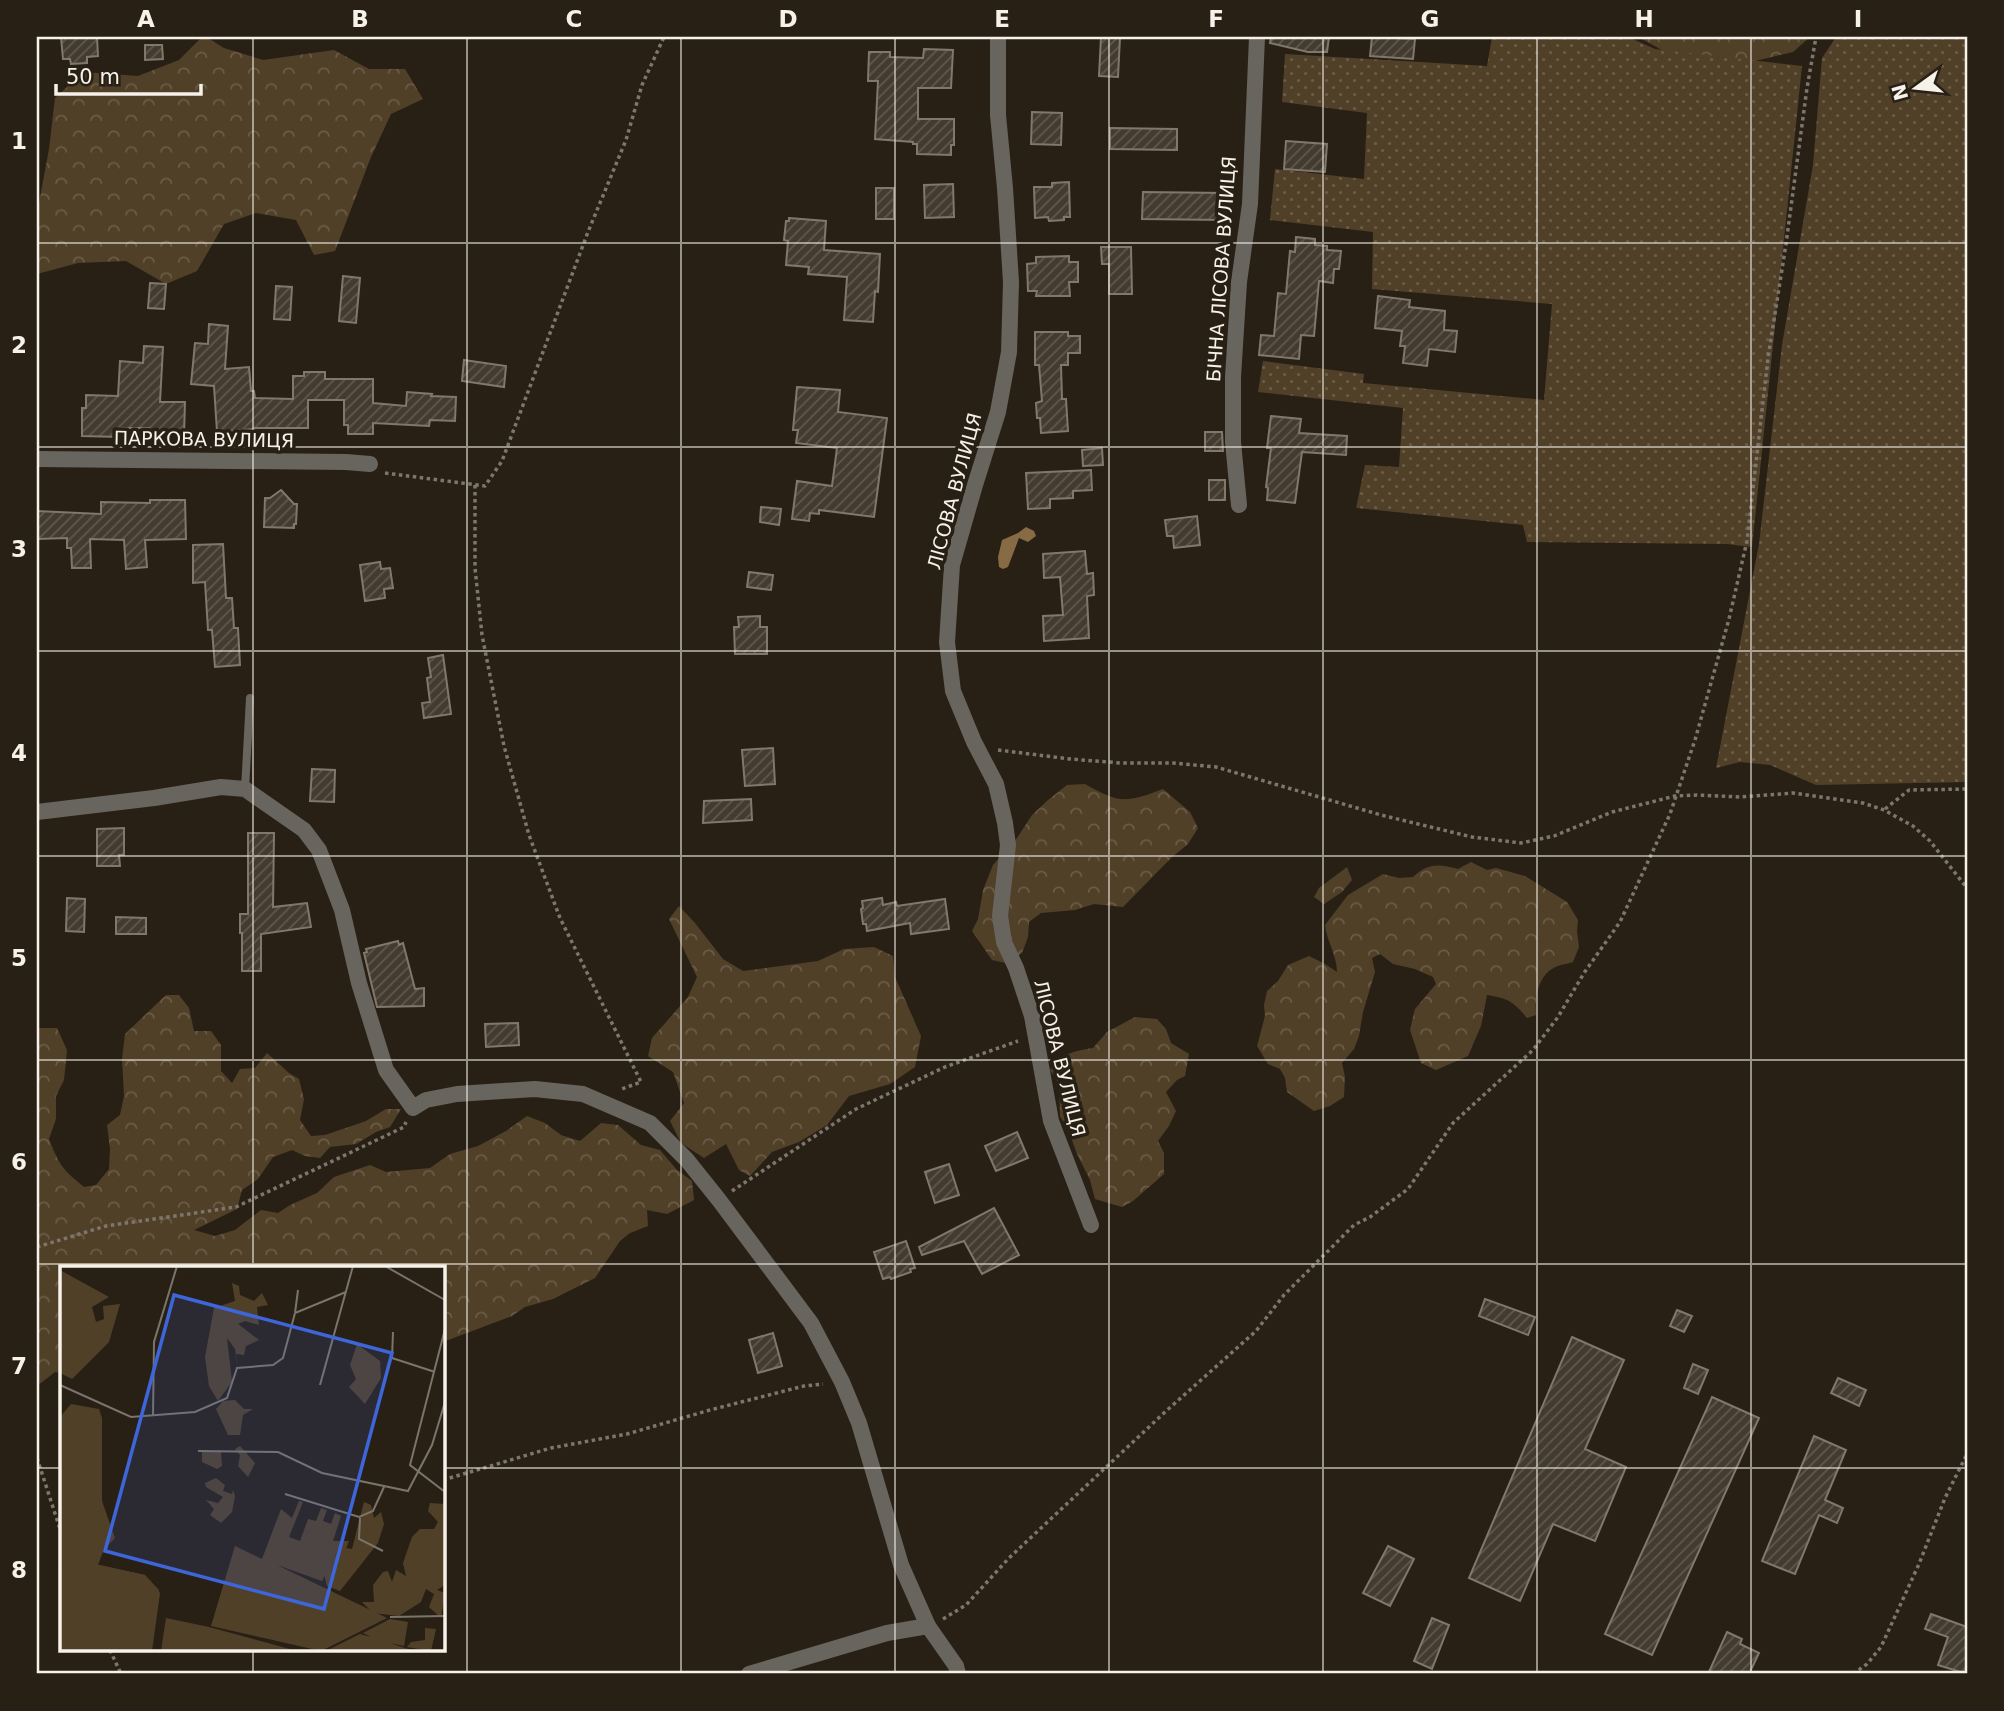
<svg xmlns="http://www.w3.org/2000/svg" width="2004" height="1711" font-family="'DejaVu Sans',sans-serif">
	<style>
		.forest { fill: url(#forest-crowns) }
		.garden { fill: url(#garden-dots) }
		.water { fill: #866b45 }
		.building { fill: url(#building-hatch); stroke: #81776a; stroke-width: 2 }
		.lines { fill: none; stroke-linecap: round; stroke-linejoin: round }
		.path { stroke: #7d766d; stroke-width: 3.5; stroke-dasharray: 3.5 3.5; stroke-linecap: butt }
		.service { stroke: #68645e; stroke-width: 8 }
		.minor { stroke: #68645e; stroke-width: 16 }
		.grid { fill: none; stroke: #f6f1e9; stroke-width: 2; stroke-opacity: 0.55 }
		.labels { text-anchor: middle; dominant-baseline: central; stroke-width: 7; stroke-linejoin: round; paint-order: stroke }
		.street-label { font-size: 19px; fill: #f6f1e9; stroke: #282015 }
		.inset-road { fill: none; stroke: #7a746a; stroke-width: 2 }
		.view { fill: #3e66db; fill-opacity: 0.15; stroke: #3e66db; stroke-width: 3.5 }
		.inset-edge { fill: none; stroke: #f6f1e9; stroke-width: 3.5 }
		.neatline { fill: none; stroke: #f6f1e9; stroke-width: 2.5 }
		.grid-label { font-size: 23px; text-anchor: middle; font-weight: bold; fill: #f6f1e9 }
	</style>
	<defs>
		<pattern id="forest-crowns" width="20" height="18" patternUnits="userSpaceOnUse" patternTransform="scale(1.75)"><rect width="20" height="18" fill="#514028"/><path d="M2 6a3 3 0 1 1 6 0M12 15a3 3 0 1 1 6 0" fill="none" stroke="#6b5c47"/></pattern>
		<pattern id="garden-dots" width="8" height="8" patternUnits="userSpaceOnUse" patternTransform="scale(1.75)"><rect width="8" height="8" fill="#514028"/><path d="M2 2h.1M6 6h.1" fill="none" stroke="#6b5c47" stroke-width="1.8" stroke-linecap="round"/></pattern>
		<pattern id="building-hatch" width="6" height="6" patternUnits="userSpaceOnUse" patternTransform="scale(1.75)"><rect width="6" height="6" fill="#443b30"/><path d="M-1 1l2-2M0 6l6-6M5 7l2-2" fill="none" stroke="#60584e"/></pattern>
	</defs>
	<rect width="100%" height="100%" fill="#282015"/>
	<g class="forest">
		<polygon points="202,37 206,37 224,48 263,60 334,50 369,69 405,69 423,99 391,114 371,157 335,251 314,255 296,220 256,213 224,224 197,271 166,284 126,261 78,263 37,274 37,206 39,203 49,149 55,98 83,72 138,76 179,60"/>
		<polygon points="1628,37 1810,37 1793,52 1743,64 1682,61 1640,38"/>
		<path d="M1085,784C1120,804 1126,803 1163,789L1190,812L1198,828L1188,844L1171,858L1123,907L1094,904L1075,910L1041,913L1029,922L1028,937L1022,953L1006,963L992,960L972,931L978,919L983,890L993,865L1017,838L1032,815L1048,800L1067,785Z"/>
		<path d="M1471,862L1487,870L1496,868L1525,876L1567,902L1578,920L1577,931L1579,947L1573,962C1567,964 1557,965 1552,969C1537,978 1535,1000 1536,1015L1527,1018C1514,1002 1508,998 1487,995L1481,1026L1468,1056L1436,1070L1421,1063L1410,1030L1415,1009L1436,984L1433,977L1415,969L1393,964L1380,954L1372,958L1375,972L1363,1012L1359,1036L1354,1049L1342,1063L1345,1077L1344,1097L1330,1106L1314,1111L1287,1092L1285,1078L1280,1069L1268,1064L1257,1046L1265,1016L1264,1005L1267,991L1278,981L1288,965L1309,956L1325,964L1337,972C1337,955 1327,942 1325,925L1348,895L1383,874L1399,878L1413,877C1429,863 1438,864 1458,869Z"/>
		<polygon points="1347,867 1352,880 1342,892 1324,904 1314,897 1319,888"/>
		<polygon points="679,906 695,923 723,959 743,971 818,961 844,949 874,947 893,956 895,977 921,1036 915,1067 890,1084 849,1096 827,1125 799,1142 772,1152 750,1176 739,1170 726,1144 704,1158 681,1143 670,1121 684,1103 673,1072 648,1056 652,1038 688,997 697,977 669,919"/>
		<path d="M166,995H179L189,1008L194,1031H211L221,1045V1071L232,1083L240,1069L255,1068L267,1053L289,1073L299,1079L304,1099L300,1120L311,1136L325,1135L366,1121L386,1109H401L390,1127L376,1132L356,1144L330,1147L320,1158L305,1156L292,1150L273,1157L258,1179L242,1190L237,1209L194,1230L215,1236L235,1230L261,1210L278,1213L290,1205L317,1193L334,1177L370,1165L386,1172L430,1168L450,1154L478,1146L506,1131L527,1116L545,1123L561,1135L580,1141L601,1123L618,1125L641,1145L660,1150L677,1170L692,1181L694,1200L667,1214L647,1210L648,1226L630,1233L620,1241L595,1278L553,1299L525,1307L512,1316L443,1342V1268H61V1373L55,1372L41,1383L37,1384V1030L38,1028H57L67,1050L64,1080L56,1096V1119L49,1139C59,1165 63,1170 84,1187L96,1185L109,1169L110,1149L107,1125L120,1115L124,1096L122,1059L125,1034Z"/>
		<path d="M1135,1017L1157,1019L1166,1029L1171,1043L1189,1054L1185,1076L1177,1080L1166,1092L1176,1111L1169,1126L1158,1141L1164,1153V1174L1133,1201L1122,1207L1095,1199L1090,1180L1077,1154L1069,1132L1060,1116L1059,1084L1050,1070C1062,1054 1073,1051 1093,1048L1107,1032Z"/>
	</g>
	<g class="garden">
		<polygon points="1492,37 1628,37 1655,49 1802,66 1752,547 1727,544 1527,542 1523,525 1356,508 1365,465 1399,467 1403,408 1258,392 1263,361 1364,374 1363,383 1544,400 1552,304 1372,289 1373,232 1270,220 1275,169 1364,179 1367,113 1282,102 1285,54 1487,66"/>
		<polygon points="1836,37 1967,37 1967,782 1816,785 1770,765 1740,762 1716,768 1759,544 1782,345 1813,165 1822,58"/>
	</g>
	<polygon class="water" points="1026,527 1034,531 1036,536 1028,542 1019,538 1008,567 1003,569 999,567 998,557 1002,540 1018,533"/>
	<g class="building">
		<polygon points="61,37 97,37 98,56 87,57 87,63 71,64 70,59 63,59"/>
		<polygon points="1101,37 1120,37 1118,77 1099,76"/>
		<polygon points="1271,37 1329,37 1327,52 1308,52 1270,43"/>
		<polygon points="1372,37 1415,39 1413,59 1370,56"/>
		<polygon points="145,45 162,45 163,59 145,60"/>
		<polygon points="924,49 953,50 951,88 918,88 918,119 954,119 954,145 951,145 951,155 917,154 917,144 913,144 913,142 875,139 878,81 868,81 869,52 890,52 890,57 923,58"/>
		<polygon points="1032,112 1062,113 1061,145 1031,144"/>
		<polygon points="1110,128 1177,129 1177,150 1110,149"/>
		<polygon points="1286,141 1327,144 1325,172 1284,169"/>
		<polygon points="1069,182 1070,217 1064,217 1064,220 1049,221 1048,217 1035,218 1034,187 1052,187 1052,183"/>
		<polygon points="953,184 954,217 925,218 924,185"/>
		<rect x="876" y="188" width="18" height="31"/>
		<polygon points="1143,192 1226,193 1225,220 1142,219"/>
		<polygon points="789,218 826,221 824,250 880,254 878,292 875,291 873,322 844,320 847,277 808,274 809,267 786,265 788,241 784,240 786,221 789,221"/>
		<polygon points="1296,237 1315,239 1315,245 1327,246 1327,250 1341,251 1339,269 1334,269 1333,283 1319,281 1314,336 1301,335 1299,359 1259,355 1261,335 1274,336 1278,293 1286,294 1290,251 1295,252"/>
		<polygon points="1101,247 1131,247 1132,294 1109,294 1109,264 1102,264"/>
		<polygon points="1069,256 1069,262 1078,262 1078,282 1069,282 1070,296 1036,296 1037,291 1028,291 1027,264 1036,263 1036,257"/>
		<polygon points="343,276 360,278 356,323 339,321"/>
		<polygon points="150,283 166,284 164,309 148,308"/>
		<polygon points="276,286 292,287 290,320 274,319"/>
		<polygon points="1378,296 1410,300 1409,307 1445,311 1444,330 1457,331 1455,352 1429,349 1427,366 1403,363 1405,346 1400,346 1402,331 1375,328"/>
		<polygon points="209,324 228,326 225,369 249,367 251,391 254,391 255,398 293,399 293,376 304,376 304,372 325,372 325,379 373,379 373,403 406,406 407,392 432,394 431,396 456,397 455,421 430,420 429,426 373,423 373,434 348,434 348,425 344,425 344,400 308,400 308,428 254,428 254,429 217,432 214,386 191,384 195,343 208,344"/>
		<polygon points="1035,332 1068,332 1068,336 1080,336 1080,353 1068,353 1068,365 1061,365 1062,399 1066,399 1068,431 1041,433 1040,418 1037,418 1036,403 1042,401 1039,365 1035,365"/>
		<polygon points="144,346 163,347 160,402 185,402 184,435 149,435 149,428 119,428 119,437 82,436 82,408 86,408 86,395 118,396 120,361 143,363"/>
		<polygon points="464,360 506,366 504,387 462,381"/>
		<polygon points="797,387 840,390 838,412 887,418 874,517 819,510 819,514 810,513 809,521 792,519 797,481 832,486 837,448 796,443 798,430 793,430"/>
		<polygon points="1271,416 1301,419 1299,433 1347,436 1346,455 1302,452 1295,503 1267,500 1268,488 1266,487 1271,448 1267,448"/>
		<polygon points="1205,432 1222,432 1223,451 1205,451"/>
		<polygon points="1102,448 1103,465 1083,466 1082,450"/>
		<polygon points="1091,470 1092,490 1073,491 1073,498 1050,499 1050,508 1028,509 1026,473"/>
		<rect x="1209" y="480" width="16" height="20"/>
		<polygon points="281,490 294,504 297,504 296,524 294,524 294,528 264,527 265,498 270,498"/>
		<polygon points="150,500 185,500 186,539 145,540 147,567 126,569 124,540 90,539 91,568 72,568 71,548 67,548 67,538 37,539 37,511 101,514 101,502 150,503"/>
		<polygon points="761,507 781,509 779,525 760,522"/>
		<polygon points="1197,516 1200,545 1174,548 1173,536 1167,536 1165,520"/>
		<polygon points="223,544 226,598 232,598 234,628 238,628 240,665 215,667 212,630 208,630 205,582 193,583 193,545"/>
		<polygon points="1085,551 1087,574 1093,573 1094,595 1087,596 1089,638 1044,641 1043,616 1063,615 1060,577 1044,578 1043,554"/>
		<polygon points="380,562 381,569 390,568 393,588 384,589 385,598 365,601 360,565"/>
		<polygon points="749,572 773,575 771,590 747,587"/>
		<polygon points="760,616 760,627 767,627 767,654 735,654 734,627 739,627 738,617"/>
		<polygon points="443,655 451,714 424,718 422,703 430,702 427,678 431,677 428,658"/>
		<polygon points="773,748 775,784 745,786 742,750"/>
		<polygon points="312,769 335,770 334,802 310,801"/>
		<polygon points="751,799 752,820 703,823 704,801"/>
		<polygon points="124,828 124,855 119,855 120,866 97,866 97,829"/>
		<polygon points="248,833 274,833 273,907 307,903 311,927 261,934 261,971 242,971 242,933 240,933 240,914 248,914"/>
		<polygon points="67,898 85,899 84,932 66,931"/>
		<polygon points="882,898 883,905 896,902 897,906 945,899 949,929 911,934 910,923 867,931 866,924 863,924 861,909 863,908 862,901"/>
		<polygon points="116,917 146,918 146,934 116,934"/>
		<polygon points="398,941 399,945 403,943 415,989 424,988 424,1006 377,1007 364,953 367,952 366,949"/>
		<polygon points="518,1023 519,1045 486,1047 485,1024"/>
		<polygon points="1017,1132 1028,1158 996,1171 985,1146"/>
		<polygon points="949,1164 959,1195 935,1203 925,1172"/>
		<polygon points="994,1208 1019,1255 982,1274 964,1241 922,1255 919,1247"/>
		<polygon points="906,1241 915,1268 910,1269 911,1272 891,1279 890,1277 883,1279 874,1252"/>
		<polygon points="1485,1299 1535,1317 1528,1335 1479,1316"/>
		<polygon points="1677,1310 1692,1316 1684,1332 1670,1326"/>
		<polygon points="773,1333 782,1366 758,1373 749,1340"/>
		<polygon points="1572,1337 1624,1360 1585,1449 1626,1467 1595,1541 1553,1524 1520,1601 1469,1578"/>
		<polygon points="1693,1364 1708,1370 1698,1394 1684,1388"/>
		<polygon points="1838,1378 1866,1390 1859,1406 1831,1393"/>
		<polygon points="1712,1397 1759,1418 1652,1655 1605,1634"/>
		<polygon points="1814,1436 1846,1450 1825,1500 1843,1508 1837,1523 1819,1515 1795,1574 1762,1561"/>
		<polygon points="1388,1546 1414,1559 1390,1606 1363,1593"/>
		<polygon points="1931,1614 1967,1627 1967,1674 1938,1665 1948,1637 1925,1629"/>
		<polygon points="1432,1618 1449,1625 1432,1669 1414,1661"/>
		<polygon points="1727,1632 1742,1639 1740,1644 1759,1653 1749,1674 1708,1674"/>
	</g>
	<g class="lines">
		<g class="path">
			<polyline points="385,473 485,486 502,461 588,232 626,140 642,85 664,37"/>
			<polyline points="475,485 475,568 482,635 504,746 529,835 560,918 641,1082 619,1090"/>
			<polyline points="998,750 1070,759 1121,763 1173,763 1216,767 1381,815 1472,837 1521,843 1554,836 1612,812 1675,796 1697,795 1741,797 1793,793 1863,803 1884,810 1913,826 1930,841 1967,888"/>
			<polyline points="1885,809 1909,790 1967,789"/>
			<polyline points="732,1191 856,1109 945,1067 1018,1041"/>
			<polyline points="37,1247 106,1226 236,1207 404,1127 406,1122"/>
			<polyline points="37,1458 61,1532"/>
			<polyline points="443,1480 551,1448 627,1434 710,1410 804,1386 823,1384"/>
			<polyline points="943,1619 966,1605 1009,1558 1165,1412 1256,1331 1284,1295 1354,1225 1370,1217 1408,1189 1453,1123 1533,1050 1558,1017 1584,973 1620,922 1670,814 1695,740 1729,619 1747,541 1768,358 1786,244 1807,88 1816,37"/>
			<polyline points="110,1650 121,1674"/>
			<polyline points="1853,1674 1867,1664 1881,1647 1919,1564 1945,1498 1967,1454"/>
		</g>
		<polyline class="service" points="245,789 250,698"/>
		<g class="minor">
			<polyline points="998,37 998,115 1005,188 1011,282 1009,352 998,412 975,485 952,565 947,642 953,691 974,742 996,784 1005,823 1008,845 1000,916 1004,942 1016,968 1032,1016 1051,1121 1091,1225"/>
			<polyline points="37,459 346,462 370,464"/>
			<polyline points="1239,505 1233,442 1233,377 1239,282 1250,204 1257,37"/>
			<polyline points="37,812 154,798 221,787 245,789 304,830 319,850 342,910 359,983 386,1070 413,1108 426,1100 457,1094 535,1089 583,1094 650,1123 687,1160 719,1200 811,1323 842,1382 859,1423 901,1565 928,1626 956,1666 958,1674"/>
			<polyline points="749,1674 887,1633 928,1626"/>
		</g>
	</g>
	<path class="grid" d="M253,37V1268M467,37V1674M681,37V1674M895,37V1674M1109,37V1674M1323,37V1674M1537,37V1674M1751,37V1674M37,243H1967M37,447H1967M37,651H1967M37,856H1967M37,1060H1967M37,1264H1967M37,1468H61M443,1468H1967M253,1650V1674"/>
	<g class="labels">
		<g class="street-label">
			<text transform="translate(1221 269) rotate(-86)">БІЧНА ЛІСОВА ВУЛИЦЯ</text>
			<text transform="translate(204 439) rotate(1)">ПАРКОВА ВУЛИЦЯ</text>
			<text transform="translate(954 491) rotate(-75)">ЛІСОВА ВУЛИЦЯ</text>
			<text transform="translate(1060 1058) rotate(76)">ЛІСОВА ВУЛИЦЯ</text>
		</g>
	</g>
	<g transform="translate(60 1266)">
		<rect width="385" height="385" fill="#282015"/>
		<path d="M0,4L49,31L32,41L36,56L44,53L43,40L60,38L49,76L12,113L0,107ZM172,17L179,20L180,29L194,35L202,27L208,39L197,41L199,59L185,55L178,58L199,74L186,80L184,89L176,88L177,101L175,83L167,72L172,116L158,135L149,120L145,91L154,42L175,35ZM297,78L320,95L321,112L305,138L289,121L296,113L290,99ZM175,134L184,143H193L183,149L180,169H168L156,143L163,135ZM11,138L39,143L42,152V235L55,272L44,283L38,299L85,309L99,324L91,385H0L6,298H0V151ZM180,180L195,197L188,211L178,200L180,189L175,183ZM142,186H161L162,200L157,203L142,196ZM156,212L165,219L163,225L172,228L173,224L175,230L172,246L161,257L150,249L154,243L146,234L158,237L163,231L146,221L145,217ZM304,236L311,239L314,252L321,246L324,258L318,277L280,325L267,320L264,308L280,281L292,283ZM370,237L385,238V319L377,324L385,327L381,352L369,341L374,328L366,323L361,336L339,350L313,347L302,336H314L313,319L323,306L328,305L332,316L336,304L346,310L343,297L352,271L360,263H374L378,256L368,245Z" fill="#514028"/>
		<path d="M239,235L243,236L229,271L240,275L248,253L256,255L261,242L267,244L263,255L271,258L275,247L281,250L273,275H289L286,283L279,282L262,315L217,299L327,352L261,385L151,360L175,280L202,293L221,243L232,252ZM0,298L40,299L85,309L100,327L92,385H0ZM106,352L149,361L237,385H101ZM330,353L348,356L344,380L330,377L354,385H266L300,368L311,371L303,367ZM365,362L376,363L371,385L347,381L351,376L365,374Z" fill="#514028"/>
		<path class="inset-road" d="M325,0L385,34M235,47L238,24M385,63L350,199L385,226M333,66L332,92L375,106M0,119L71,151L135,146L167,132L177,102L213,99L223,92L235,47L286,26M260,119L293,0M93,150L94,76L117,0M138,185L218,186L262,207L348,225L372,179L385,136M225,228L299,251L313,245L324,221M300,252L299,273L323,285M330,351L385,350"/>
		<path class="view" d="M114,29L332,87L264,343L45,285Z"/>
		<rect width="385" height="385" class="inset-edge"/>
	</g>
	<rect width="2004" height="1711" fill="none" stroke="#282015" stroke-width="77"/>
	<g transform="translate(1916 88) rotate(255)" stroke="#282015" stroke-width="5" paint-order="stroke">
	<path d="M0-5L12 26L0 18L-12 26Z" fill="#f6f1e9"/>
	<text y="-10" font-size="19" font-weight="bold" text-anchor="middle" fill="#f6f1e9">N</text>
	</g>
	<path d="M56 84v10h145v-10" fill="none" stroke="#f6f1e9" stroke-width="3.5"/>
	<text x="66" y="84" font-size="21" fill="#f6f1e9" stroke="#282015" stroke-width="5" paint-order="stroke">50 m</text>
	<rect x="38" y="38" width="1928" height="1634" class="neatline"/>
	<g class="grid-label">
		<text x="146" y="27">A</text>
		<text x="360" y="27">B</text>
		<text x="574" y="27">C</text>
		<text x="788" y="27">D</text>
		<text x="1002" y="27">E</text>
		<text x="1216" y="27">F</text>
		<text x="1430" y="27">G</text>
		<text x="1644" y="27">H</text>
		<text x="1858" y="27">I</text>
		<text x="19" y="149">1</text>
		<text x="19" y="353">2</text>
		<text x="19" y="557">3</text>
		<text x="19" y="761">4</text>
		<text x="19" y="966">5</text>
		<text x="19" y="1170">6</text>
		<text x="19" y="1374">7</text>
		<text x="19" y="1578">8</text>
	</g>
</svg>
